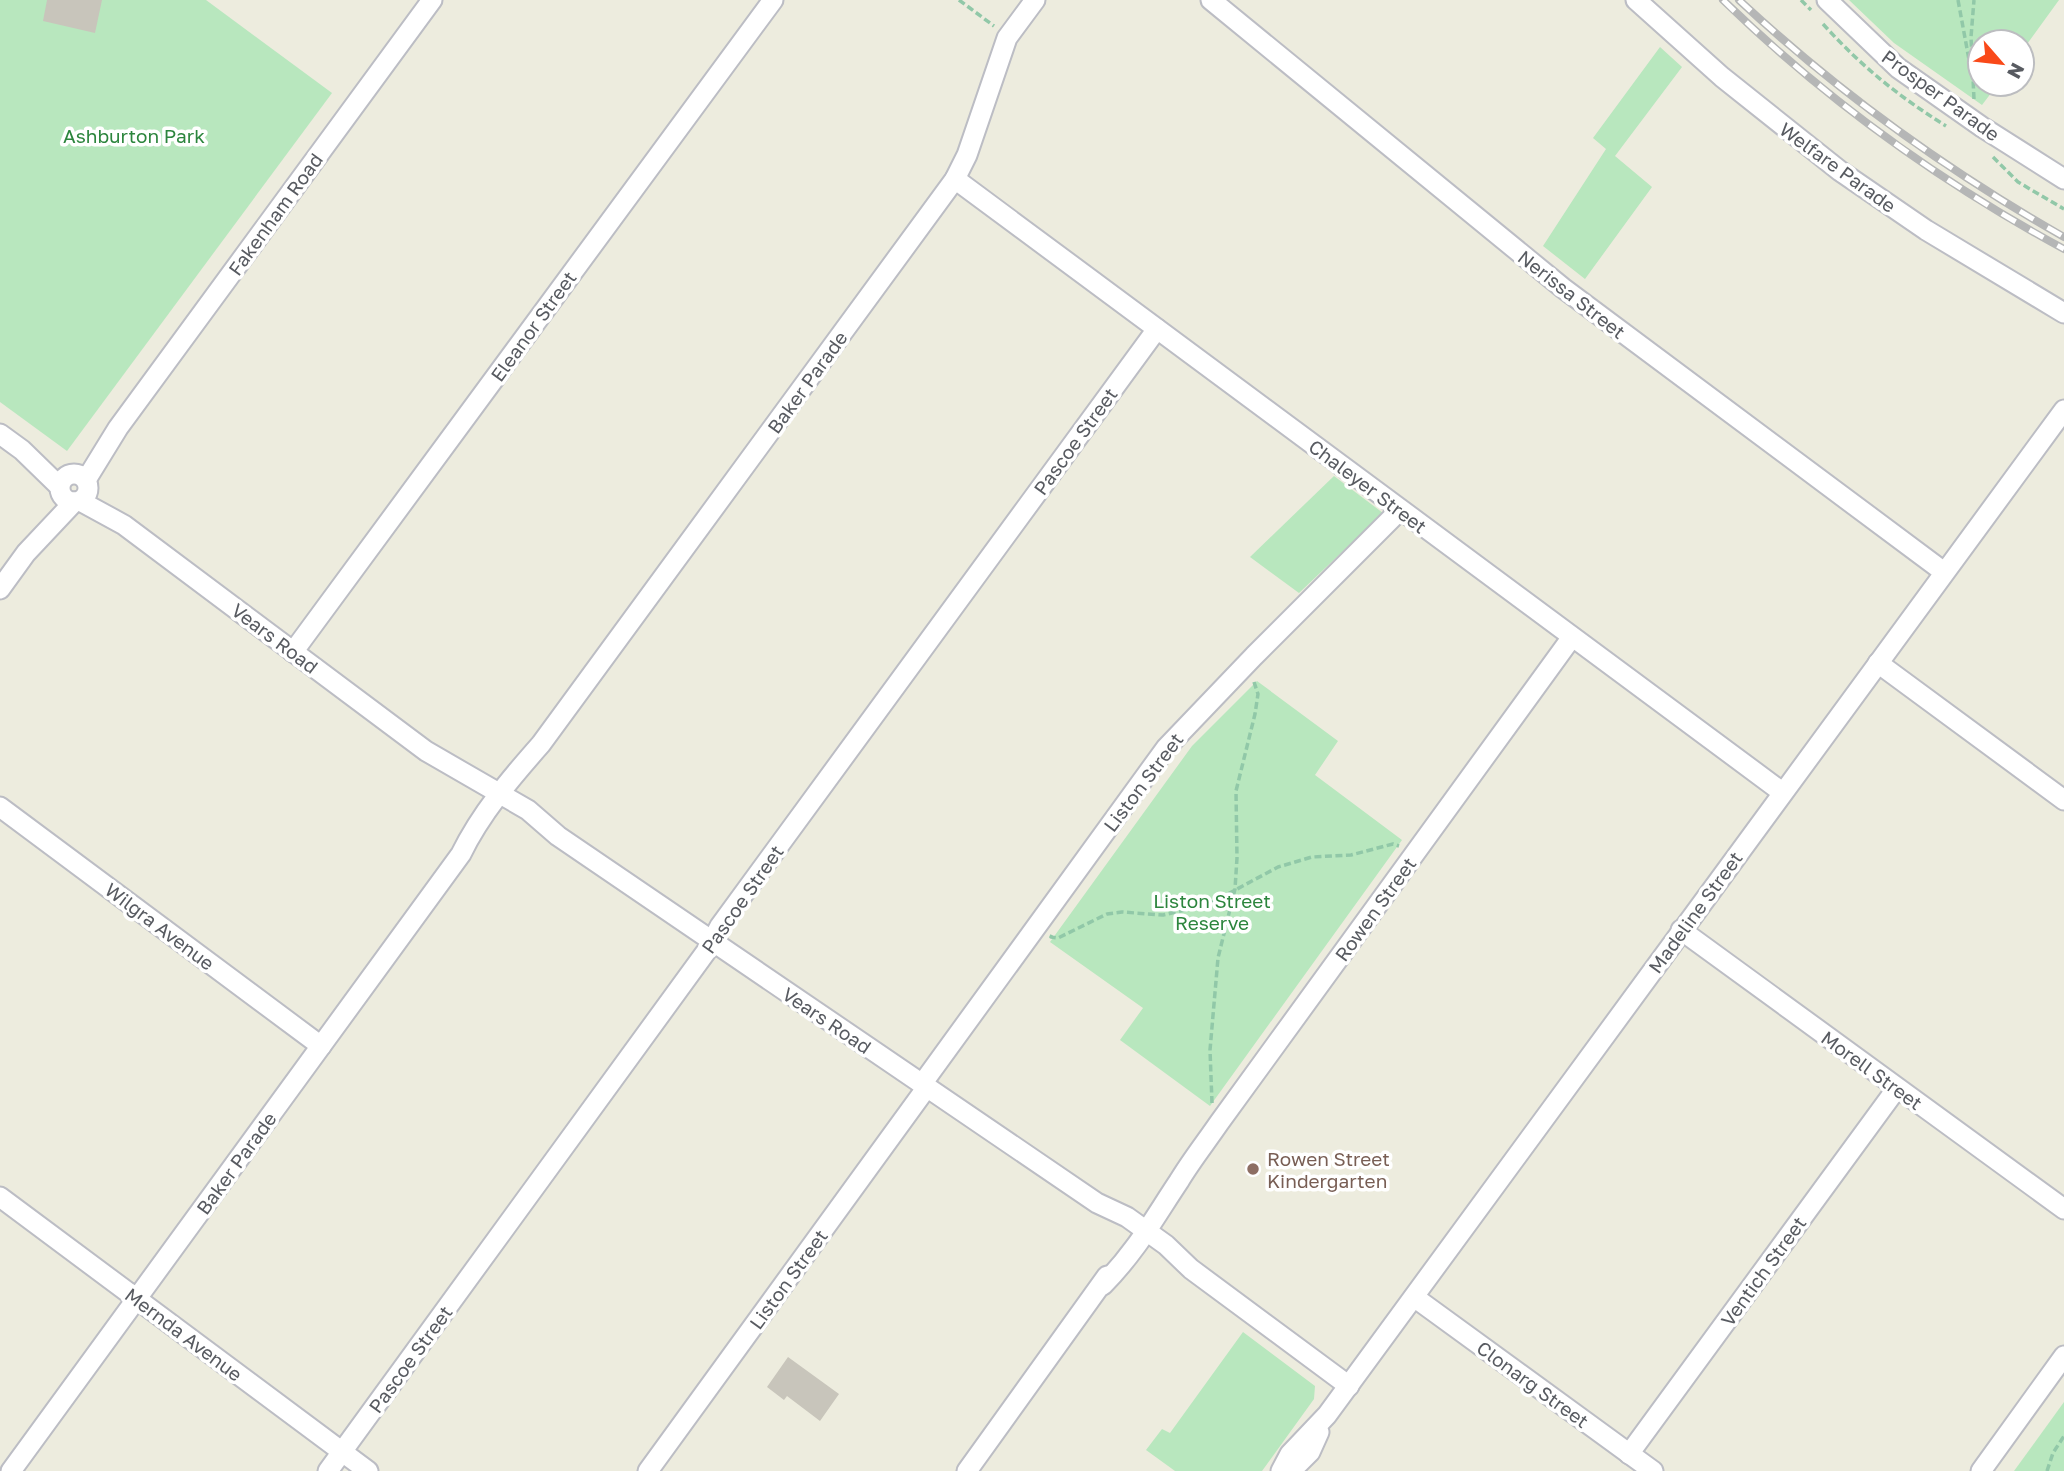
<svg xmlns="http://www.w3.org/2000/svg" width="2064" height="1471" font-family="'Golos Text',sans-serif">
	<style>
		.green { fill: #b8e7be }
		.building { fill: #c8c5bb }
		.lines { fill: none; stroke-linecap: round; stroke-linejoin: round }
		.minor-casing { stroke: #bcbdc4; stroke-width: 23 }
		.path { stroke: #91c8a8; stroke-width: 3.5; stroke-dasharray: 7 3.5; stroke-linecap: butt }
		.minor { stroke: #fff; stroke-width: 19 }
		.rail-casing { stroke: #b5b6b6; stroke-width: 8 }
		.rail { stroke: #fff; stroke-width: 5; stroke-dasharray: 16; stroke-linecap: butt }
		.education-dot { fill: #8d6e63; stroke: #fff; stroke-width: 2.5 }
		.labels { text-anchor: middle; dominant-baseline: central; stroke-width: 7; stroke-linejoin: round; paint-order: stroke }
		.street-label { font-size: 19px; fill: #585b61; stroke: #fff }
		.park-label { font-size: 19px; fill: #2c853d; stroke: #fff }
		.education-label { font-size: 19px; fill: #785e54; stroke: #fff; text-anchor: start }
	</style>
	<rect width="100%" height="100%" fill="#edecde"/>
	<g class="green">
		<polygon points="0,0 206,0 332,93 67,451 0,402"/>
		<polygon points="1849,0 2059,0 2022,51 2022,42 1980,42 1980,84 1998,84 1982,105 1894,43"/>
		<polygon points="1660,47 1682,67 1615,156 1652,187 1585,279 1543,246 1606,149 1593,138"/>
		<polygon points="1334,476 1383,513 1299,593 1250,557"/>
		<polygon points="1257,681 1338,741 1315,775 1402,840 1210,1106 1120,1040 1143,1008 1050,942 1192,746"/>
		<polygon points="1243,1332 1315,1386 1314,1399 1262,1471 1175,1471 1146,1450 1162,1429 1170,1433"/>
		<polygon points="2064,1402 2064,1471 2014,1471"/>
	</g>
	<g class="building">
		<polygon points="47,0 102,0 95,33 43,21"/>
		<polygon points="788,1357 839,1394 820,1421 787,1396 784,1400 767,1387"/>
	</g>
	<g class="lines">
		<g class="minor-casing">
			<g id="minor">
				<polyline points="1211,0 1563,288 1944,572"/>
				<polyline points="1636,0 1722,77 1840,171 1926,230 2064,313"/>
				<polyline points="1827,0 1898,68 1982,127 2064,179"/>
				<polyline points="955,179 1782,792"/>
				<polyline points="0,434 22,450 59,486"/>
				<circle cx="74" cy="488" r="14"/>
				<polyline points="86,480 118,428 432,0"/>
				<polyline points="80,501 124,525 426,751 528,810 558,836 1097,1203 1127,1217 1166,1245 1191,1269 1349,1386"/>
				<polyline points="0,589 26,553 74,502"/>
				<polyline points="293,652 773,0"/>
				<polyline points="1878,663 2064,800"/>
				<polyline points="0,807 321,1046"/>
				<polyline points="1681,930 2064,1209"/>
				<polyline points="922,1084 1166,748 1254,656 1400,510"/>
				<polyline points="0,1197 368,1471"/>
				<path d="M1103,1285C1137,1250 1153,1220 1179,1181C1191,1161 1206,1142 1219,1123L1572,637"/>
				<polyline points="1414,1297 1653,1471"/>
				<polyline points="1629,1454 1897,1088"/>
				<path d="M11,1471L461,854C481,813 511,778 541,744L955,179L967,155L1007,38L1035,0"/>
				<polyline points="328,1471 708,949 720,926 1157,329"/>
				<polyline points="648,1471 927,1087"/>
				<polyline points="967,1471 1107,1276"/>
				<polyline points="1281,1471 1290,1454 1327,1415 2064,410"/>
				<polyline points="1291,1471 1310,1452 1319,1432"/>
				<polyline points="1981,1471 2064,1356"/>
			</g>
		</g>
		<g class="path">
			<polyline points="959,0 994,26"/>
			<polyline points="1801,0 1811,10"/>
			<polyline points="1958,0 1970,65"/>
			<path d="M1823,24C1861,66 1898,96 1946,126"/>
			<polyline points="1974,99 1971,37 1974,0"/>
			<polyline points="1993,157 2018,182 2064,209"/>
			<polyline points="1052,935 1051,937 1058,938 1107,914 1122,912 1163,915 1185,910 1213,902 1278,867 1312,857 1351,855 1393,844 1399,846"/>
			<polyline points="1212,1103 1210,1050 1218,958 1235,889 1237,858 1236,791 1255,714 1258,694 1254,682"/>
			<polyline points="2047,1471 2053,1453 2064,1436"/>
		</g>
		<use href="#minor" class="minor"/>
		<g class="rail-casing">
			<g id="rail">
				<path d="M1723,0C1824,98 1940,182 2064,249"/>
				<path d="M1739,0C1838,92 1946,170 2064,237"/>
			</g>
		</g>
		<use href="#rail" class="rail"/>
	</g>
	<circle class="education-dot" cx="1253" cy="1169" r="7"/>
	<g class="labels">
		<g class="street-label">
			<text transform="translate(1941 95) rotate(36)">Prosper Parade</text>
			<text transform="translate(1838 167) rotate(36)">Welfare Parade</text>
			<text transform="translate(275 214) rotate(-54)">Fakenham Road</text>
			<text transform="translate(1572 294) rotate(38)">Nerissa Street</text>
			<text transform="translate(533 326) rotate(-54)">Eleanor Street</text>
			<text transform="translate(807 382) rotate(-54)">Baker Parade</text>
			<text transform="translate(1075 441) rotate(-54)">Pascoe Street</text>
			<text transform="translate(1368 486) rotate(37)">Chaleyer Street</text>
			<text transform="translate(275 638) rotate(37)">Vears Road</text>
			<text transform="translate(1143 782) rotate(-53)">Liston Street</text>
			<text transform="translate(742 899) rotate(-55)">Pascoe Street</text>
			<text transform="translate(1375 909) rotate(-54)">Rowen Street</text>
			<text transform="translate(1695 912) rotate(-54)">Madeline Street</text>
			<text transform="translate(160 926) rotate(37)">Wilgra Avenue</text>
			<text transform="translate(827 1020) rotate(34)">Vears Road</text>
			<text transform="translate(1872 1070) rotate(36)">Morell Street</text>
			<text transform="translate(236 1163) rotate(-54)">Baker Parade</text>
			<text transform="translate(1763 1271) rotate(-54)">Ventich Street</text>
			<text transform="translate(788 1279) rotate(-54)">Liston Street</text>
			<text transform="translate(184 1334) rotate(37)">Mernda Avenue</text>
			<text transform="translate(410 1359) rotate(-54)">Pascoe Street</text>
			<text transform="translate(1533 1384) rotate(36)">Clonarg Street</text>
		</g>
		<g class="park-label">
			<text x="134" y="135">Ashburton Park</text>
			<text x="1212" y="900">Liston Street<tspan x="1212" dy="22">Reserve</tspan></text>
		</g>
		<g class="education-label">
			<text x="1267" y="1158">Rowen Street<tspan x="1267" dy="22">Kindergarten</tspan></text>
		</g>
	</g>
	<g transform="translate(2001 63) rotate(118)"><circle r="33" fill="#ffffff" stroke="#bcbdc0" stroke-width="2"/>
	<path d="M0-5L12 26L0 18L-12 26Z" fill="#f94919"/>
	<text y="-10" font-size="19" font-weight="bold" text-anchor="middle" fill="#585b61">N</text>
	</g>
</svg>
